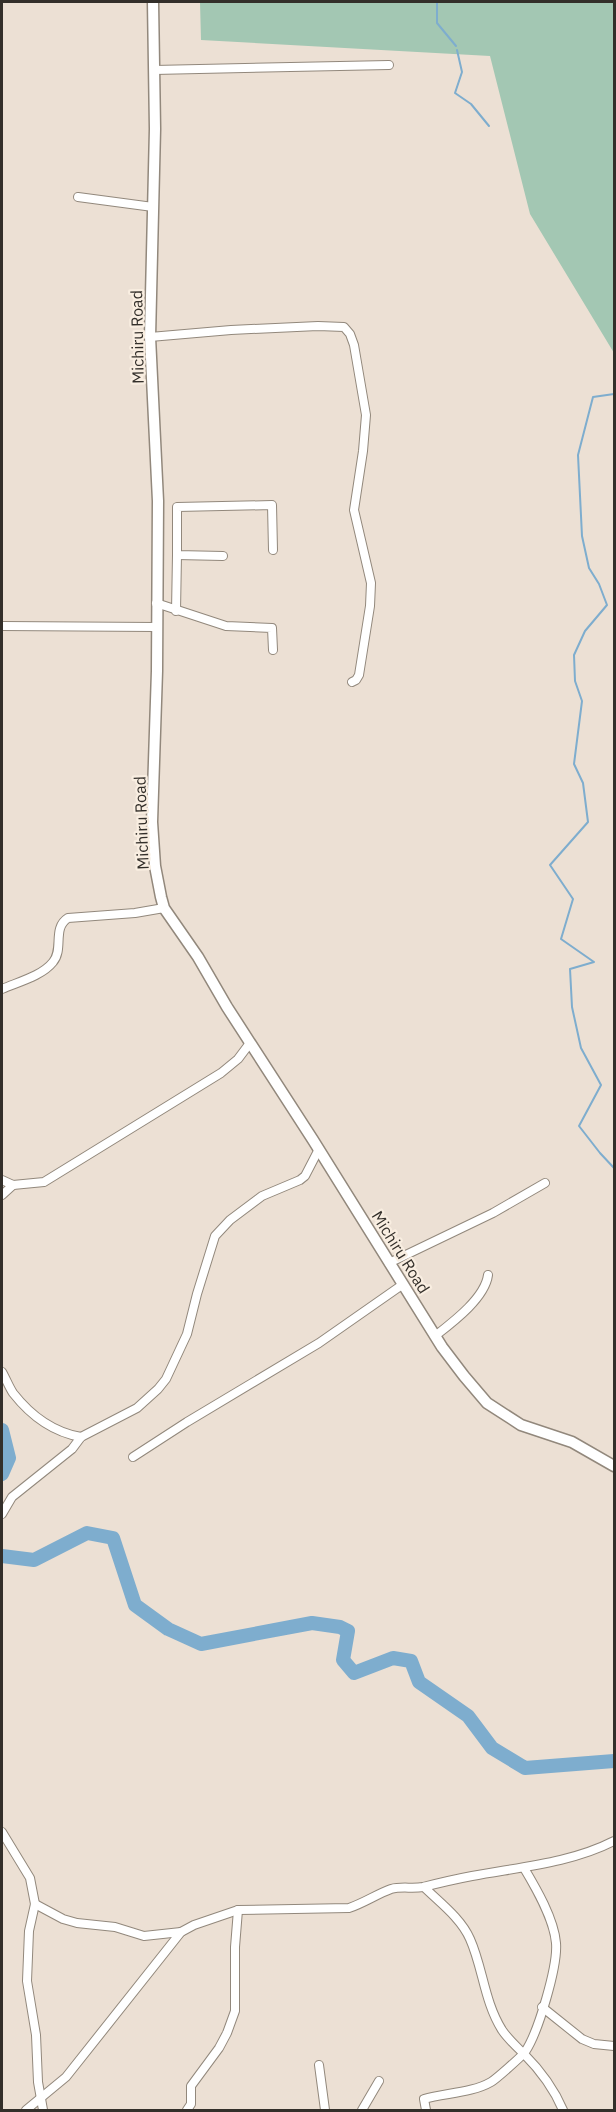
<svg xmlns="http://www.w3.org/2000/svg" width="616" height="2112" font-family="'IBM Plex Sans',sans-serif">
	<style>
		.green { fill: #a3c7b3 }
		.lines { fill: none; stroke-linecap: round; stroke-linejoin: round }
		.stream { stroke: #7eadce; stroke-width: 2 }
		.river { stroke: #7eadce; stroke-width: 14 }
		.minor-casing { stroke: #92887c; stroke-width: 10 }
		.tertiary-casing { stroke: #92887c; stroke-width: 13 }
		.minor { stroke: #fff; stroke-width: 8 }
		.tertiary { stroke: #fff; stroke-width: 10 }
		.labels { text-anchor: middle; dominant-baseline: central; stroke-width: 4.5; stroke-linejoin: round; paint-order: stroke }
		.street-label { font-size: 16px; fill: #332f2a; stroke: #f9eee1 }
	</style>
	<rect width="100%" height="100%" fill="#ece0d4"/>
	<polygon class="green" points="200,2 614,2 614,353 530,214 490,56 201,40"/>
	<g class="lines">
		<g class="stream">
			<polyline points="437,2 437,23 456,46"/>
			<polyline points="457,50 462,72 455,93 471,104 489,126"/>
			<polyline points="614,394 593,397 578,455 582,536 589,568 599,584 607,605 585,631 574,655 575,681 582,701 574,764 583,783 588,822 550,865 573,899 561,939 594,962 570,969 572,1007 581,1048 601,1085 579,1126 600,1153 614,1168"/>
		</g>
		<g class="river">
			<polyline points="2,1430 9,1458 2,1474"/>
			<polyline points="2,1556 34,1560 87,1533 113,1538 135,1605 168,1629 201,1644 312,1623 340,1627 348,1631 343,1660 354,1673 393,1658 411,1661 419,1682 468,1716 492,1748 525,1768 614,1761"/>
		</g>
		<g class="minor-casing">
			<g id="minor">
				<polyline points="154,70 389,65"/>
				<polyline points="78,197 153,207"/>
				<polyline points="150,337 231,330 318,326 344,327 350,334 354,345 366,415 363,451 354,510 371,583 370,606 359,675 356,680 352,682"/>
				<polyline points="223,556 177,555 177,507 272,505 273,550"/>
				<polyline points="156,603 226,626 272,628 273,650"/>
				<polyline points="176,611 177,555"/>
				<polyline points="2,626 156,627"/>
				<path d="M2,989C18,982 42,976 53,962C64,949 52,928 68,918L135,913L164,908"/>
				<polyline points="2,1180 13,1185"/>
				<polyline points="2,1195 13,1185 44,1182 221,1073 238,1059 250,1043"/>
				<polyline points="389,1263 493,1213 545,1183"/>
				<path d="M435,1336C453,1322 485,1298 488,1275"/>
				<path d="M2,1372C6,1379 9,1387 13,1393C31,1416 52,1432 81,1437"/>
				<polyline points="133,1457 187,1422 319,1343 402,1285"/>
				<polyline points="2,1514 12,1497 72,1449 81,1437 137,1408 158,1389 166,1379 187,1334 197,1294 215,1236 230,1220 262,1196 300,1180 305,1176 319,1149"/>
				<polyline points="2,1832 30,1878 35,1904 29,1931 27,1981 36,2035 38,2082 43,2110"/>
				<path d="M424,1887C439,1902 461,1918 470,1939C483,1968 484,2001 502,2030C508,2039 516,2046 524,2054C540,2070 554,2089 563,2110"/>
				<polyline points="35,1904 63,1919 77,1923 115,1927 144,1936 181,1932"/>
				<polyline points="542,2007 582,2039 594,2044 614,2046"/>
				<polyline points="319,2065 325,2110"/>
				<path d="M26,2110L66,2077L181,1932L194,1925L238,1910L349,1908C364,1903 377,1894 391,1889C402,1886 412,1889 423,1887C439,1883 456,1879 472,1876C520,1867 571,1863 614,1841"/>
				<polyline points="187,2110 191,2104 191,2086 219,2048 227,2033 235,2011 235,1947 238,1910"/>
				<polyline points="362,2110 379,2081"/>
				<path d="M426,2110L424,2099C445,2093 472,2093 491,2082C496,2079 521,2057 525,2052C538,2033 558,1966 556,1943C554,1919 536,1888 524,1868"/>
			</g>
		</g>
		<g class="tertiary-casing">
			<polyline id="tertiary" points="153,2 155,129 150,337 158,501 157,671 152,822 155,866 161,897 164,908 198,957 227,1007 313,1140 442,1347 464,1376 487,1403 521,1425 572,1442 614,1466"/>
		</g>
		<use href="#minor" class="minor"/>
		<use href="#tertiary" class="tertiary"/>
	</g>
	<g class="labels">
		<g class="street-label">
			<text transform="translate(137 337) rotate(-91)">Michiru Road</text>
			<text transform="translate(141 823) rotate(-92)">Michiru Road</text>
			<text transform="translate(401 1252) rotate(58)">Michiru Road</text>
		</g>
	</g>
	<rect width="616" height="2112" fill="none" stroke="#332f2a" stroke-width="6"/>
</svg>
